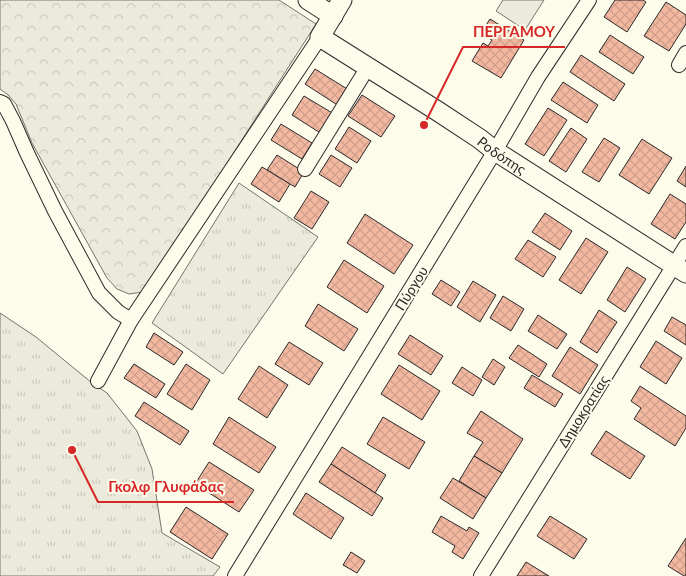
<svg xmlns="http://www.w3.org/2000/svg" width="686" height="576" font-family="Lato,sans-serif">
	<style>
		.grass { fill: url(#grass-tufts); stroke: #74746e }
		.park { fill: url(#park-crowns); stroke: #74746e }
		.pitch { fill: #ecebdb; stroke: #74746e }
		.building { fill: url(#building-cross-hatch); stroke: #2b2b2b }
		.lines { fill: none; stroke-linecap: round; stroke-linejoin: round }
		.street-casing { stroke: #2b2b2b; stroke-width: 16 }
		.secondary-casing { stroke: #2b2b2b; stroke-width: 21 }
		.street { stroke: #fdfbea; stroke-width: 14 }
		.secondary { stroke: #fdfbea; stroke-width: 19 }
		.labels { text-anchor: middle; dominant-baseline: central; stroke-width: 4; stroke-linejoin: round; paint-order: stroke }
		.street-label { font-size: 14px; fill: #2b2b2b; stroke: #fdfbea }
		.leader { fill: none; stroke: #d62828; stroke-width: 2 }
		.callout-dot { fill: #d62828; stroke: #fdfbea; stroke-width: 2 }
		.callout-label { font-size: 15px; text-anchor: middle; font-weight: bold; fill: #d62828; stroke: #fdfbea; stroke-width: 4; stroke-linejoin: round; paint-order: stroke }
	</style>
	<defs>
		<pattern id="grass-tufts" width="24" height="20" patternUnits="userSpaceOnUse" patternTransform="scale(1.25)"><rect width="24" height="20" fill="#ecebdb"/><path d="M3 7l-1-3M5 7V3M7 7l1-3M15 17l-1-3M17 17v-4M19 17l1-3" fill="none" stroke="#cbcabc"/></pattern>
		<pattern id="park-crowns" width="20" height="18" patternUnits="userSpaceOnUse" patternTransform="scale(1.25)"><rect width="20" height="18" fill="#ecebdb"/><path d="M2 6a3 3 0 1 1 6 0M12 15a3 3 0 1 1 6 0" fill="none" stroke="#cbcabc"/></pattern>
		<pattern id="building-cross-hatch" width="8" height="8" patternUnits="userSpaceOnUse" patternTransform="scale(1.25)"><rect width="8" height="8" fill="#f2b8a0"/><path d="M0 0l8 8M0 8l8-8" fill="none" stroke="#d09e8a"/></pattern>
	</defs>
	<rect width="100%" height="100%" fill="#fdfbea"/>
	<g class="grass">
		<polygon points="239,183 318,237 223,374 152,323"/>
		<polygon points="0,313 36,337 92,383 107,393 137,431 152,469 162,533 220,567 213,576 0,576"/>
	</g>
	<polygon class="park" points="0,0 279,0 316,24 215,182 153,282 143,292 129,294 117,289 107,278 32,143 16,104 7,94 0,89"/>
	<polygon class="pitch" points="503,0 544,0 525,30 496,11"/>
	<g class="building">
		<polygon points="615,0 643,0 646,2 627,32 604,17"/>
		<polygon points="666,2 686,15 686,24 669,51 644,36"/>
		<polygon points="490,19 524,40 501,78 472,61 483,43 488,46 492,40 481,33"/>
		<polygon points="610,35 644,57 633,74 599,52"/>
		<polygon points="581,55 625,84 614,101 570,72"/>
		<polygon points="315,69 352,92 342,108 305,84"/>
		<polygon points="563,82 598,105 587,123 551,100"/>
		<polygon points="362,95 395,116 381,137 348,116"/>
		<polygon points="304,96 334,114 322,134 292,115"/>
		<polygon points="548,108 567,120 544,156 525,144"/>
		<polygon points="281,124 312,143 302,159 271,140"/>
		<polygon points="349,127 371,141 357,163 335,149"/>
		<polygon points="571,128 587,139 566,172 549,161"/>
		<polygon points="604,138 620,148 599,182 582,172"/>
		<polygon points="642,139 672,158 649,194 619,175"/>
		<polygon points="277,155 304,172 295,187 267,170"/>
		<polygon points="331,155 352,168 340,187 319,174"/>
		<polygon points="686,166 686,187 677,181"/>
		<polygon points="262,167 290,184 279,202 251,184"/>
		<polygon points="311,191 329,202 312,229 294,218"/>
		<polygon points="670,194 686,204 686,222 675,239 651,224"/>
		<polygon points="545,213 572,231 560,250 532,232"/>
		<polygon points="365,214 413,245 394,274 347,243"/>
		<polygon points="586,238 608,252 581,294 559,280"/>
		<polygon points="528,240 556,257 543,277 515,259"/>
		<polygon points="344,260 384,286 367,313 327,287"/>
		<polygon points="627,267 646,279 625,312 607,300"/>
		<polygon points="441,280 460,292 451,306 432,294"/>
		<polygon points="473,281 496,295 480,322 457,307"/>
		<polygon points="503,296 524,309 511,331 490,318"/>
		<polygon points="318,304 358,329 344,351 305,326"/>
		<polygon points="599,310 617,322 597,353 580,342"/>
		<polygon points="538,315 567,334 557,349 528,331"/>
		<polygon points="672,317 686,325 686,345 664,331"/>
		<polygon points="154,333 183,352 174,365 146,347"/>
		<polygon points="410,335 443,356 431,375 398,354"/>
		<polygon points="656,341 682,358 666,384 640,367"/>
		<polygon points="289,342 323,363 309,385 275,364"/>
		<polygon points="518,345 547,364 539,377 509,358"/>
		<polygon points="570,347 598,365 580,394 552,376"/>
		<polygon points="493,359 505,367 494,385 482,377"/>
		<polygon points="134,364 165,384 156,398 124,378"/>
		<polygon points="186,364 210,380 192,410 167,394"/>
		<polygon points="399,365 440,391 422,420 381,394"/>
		<polygon points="259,366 288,385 267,418 238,399"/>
		<polygon points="462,367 482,380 473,396 452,383"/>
		<polygon points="532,375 563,394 555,407 524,388"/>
		<polygon points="640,386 686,416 686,428 675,446 634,419 641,408 631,401"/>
		<polygon points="144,402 189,431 180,445 135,416"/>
		<polygon points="481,411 523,439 502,473 474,456 483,442 467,433"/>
		<polygon points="229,417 276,447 259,473 213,444"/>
		<polygon points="383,417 425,442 409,469 367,444"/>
		<polygon points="606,431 645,456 630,479 591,454"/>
		<polygon points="342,447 386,475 375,493 331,464"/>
		<polygon points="474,456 502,473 486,498 459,481"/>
		<polygon points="209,462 254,490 239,512 195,484"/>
		<polygon points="331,464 383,498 372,516 319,482"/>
		<polygon points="453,478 486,498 473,519 440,498"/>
		<polygon points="306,493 344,518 331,539 293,514"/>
		<polygon points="186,507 228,534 212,559 170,532"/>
		<polygon points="441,516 467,531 469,527 479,533 463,559 452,552 455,546 432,532"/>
		<polygon points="550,516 587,539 574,559 537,536"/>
		<polygon points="686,538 686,576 684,576 668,566"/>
		<polygon points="351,552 365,561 357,573 343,565"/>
		<polygon points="526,562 549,576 517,576"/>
	</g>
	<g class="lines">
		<g class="street-casing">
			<g id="street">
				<polyline points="679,65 686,53"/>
				<polyline points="0,102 4,104 13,121 27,153 55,211 99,293 118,312 131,320"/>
				<polyline points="305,169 368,67"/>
				<polyline points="98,381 131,320 320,37"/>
				<polyline points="235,576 495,151 538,77 589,0"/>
				<polyline points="481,576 686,246"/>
			</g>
		</g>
		<g class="secondary-casing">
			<g id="secondary">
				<polyline points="308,0 333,16"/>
				<path id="s1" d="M342,0L320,37L439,112L480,139L495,151L686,273"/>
			</g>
		</g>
		<use href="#street" class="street"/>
		<use href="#secondary" class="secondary"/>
	</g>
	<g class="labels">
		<g class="street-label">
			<text stroke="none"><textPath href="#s1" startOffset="260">Ροδόπης</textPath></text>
			<text transform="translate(411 288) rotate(-58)">Πύργου</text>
			<text transform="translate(583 411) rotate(-58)">Δημοκρατίας</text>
		</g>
	</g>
	<path class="leader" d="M424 125L463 47H565M72 450L98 502H234"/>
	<g class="callout-dot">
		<circle cx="424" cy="125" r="5"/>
		<circle cx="72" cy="450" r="5"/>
	</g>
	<g class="callout-label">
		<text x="514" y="37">ΠΕΡΓΑΜΟΥ</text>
		<text x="166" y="492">Γκολφ Γλυφάδας</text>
	</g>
</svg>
